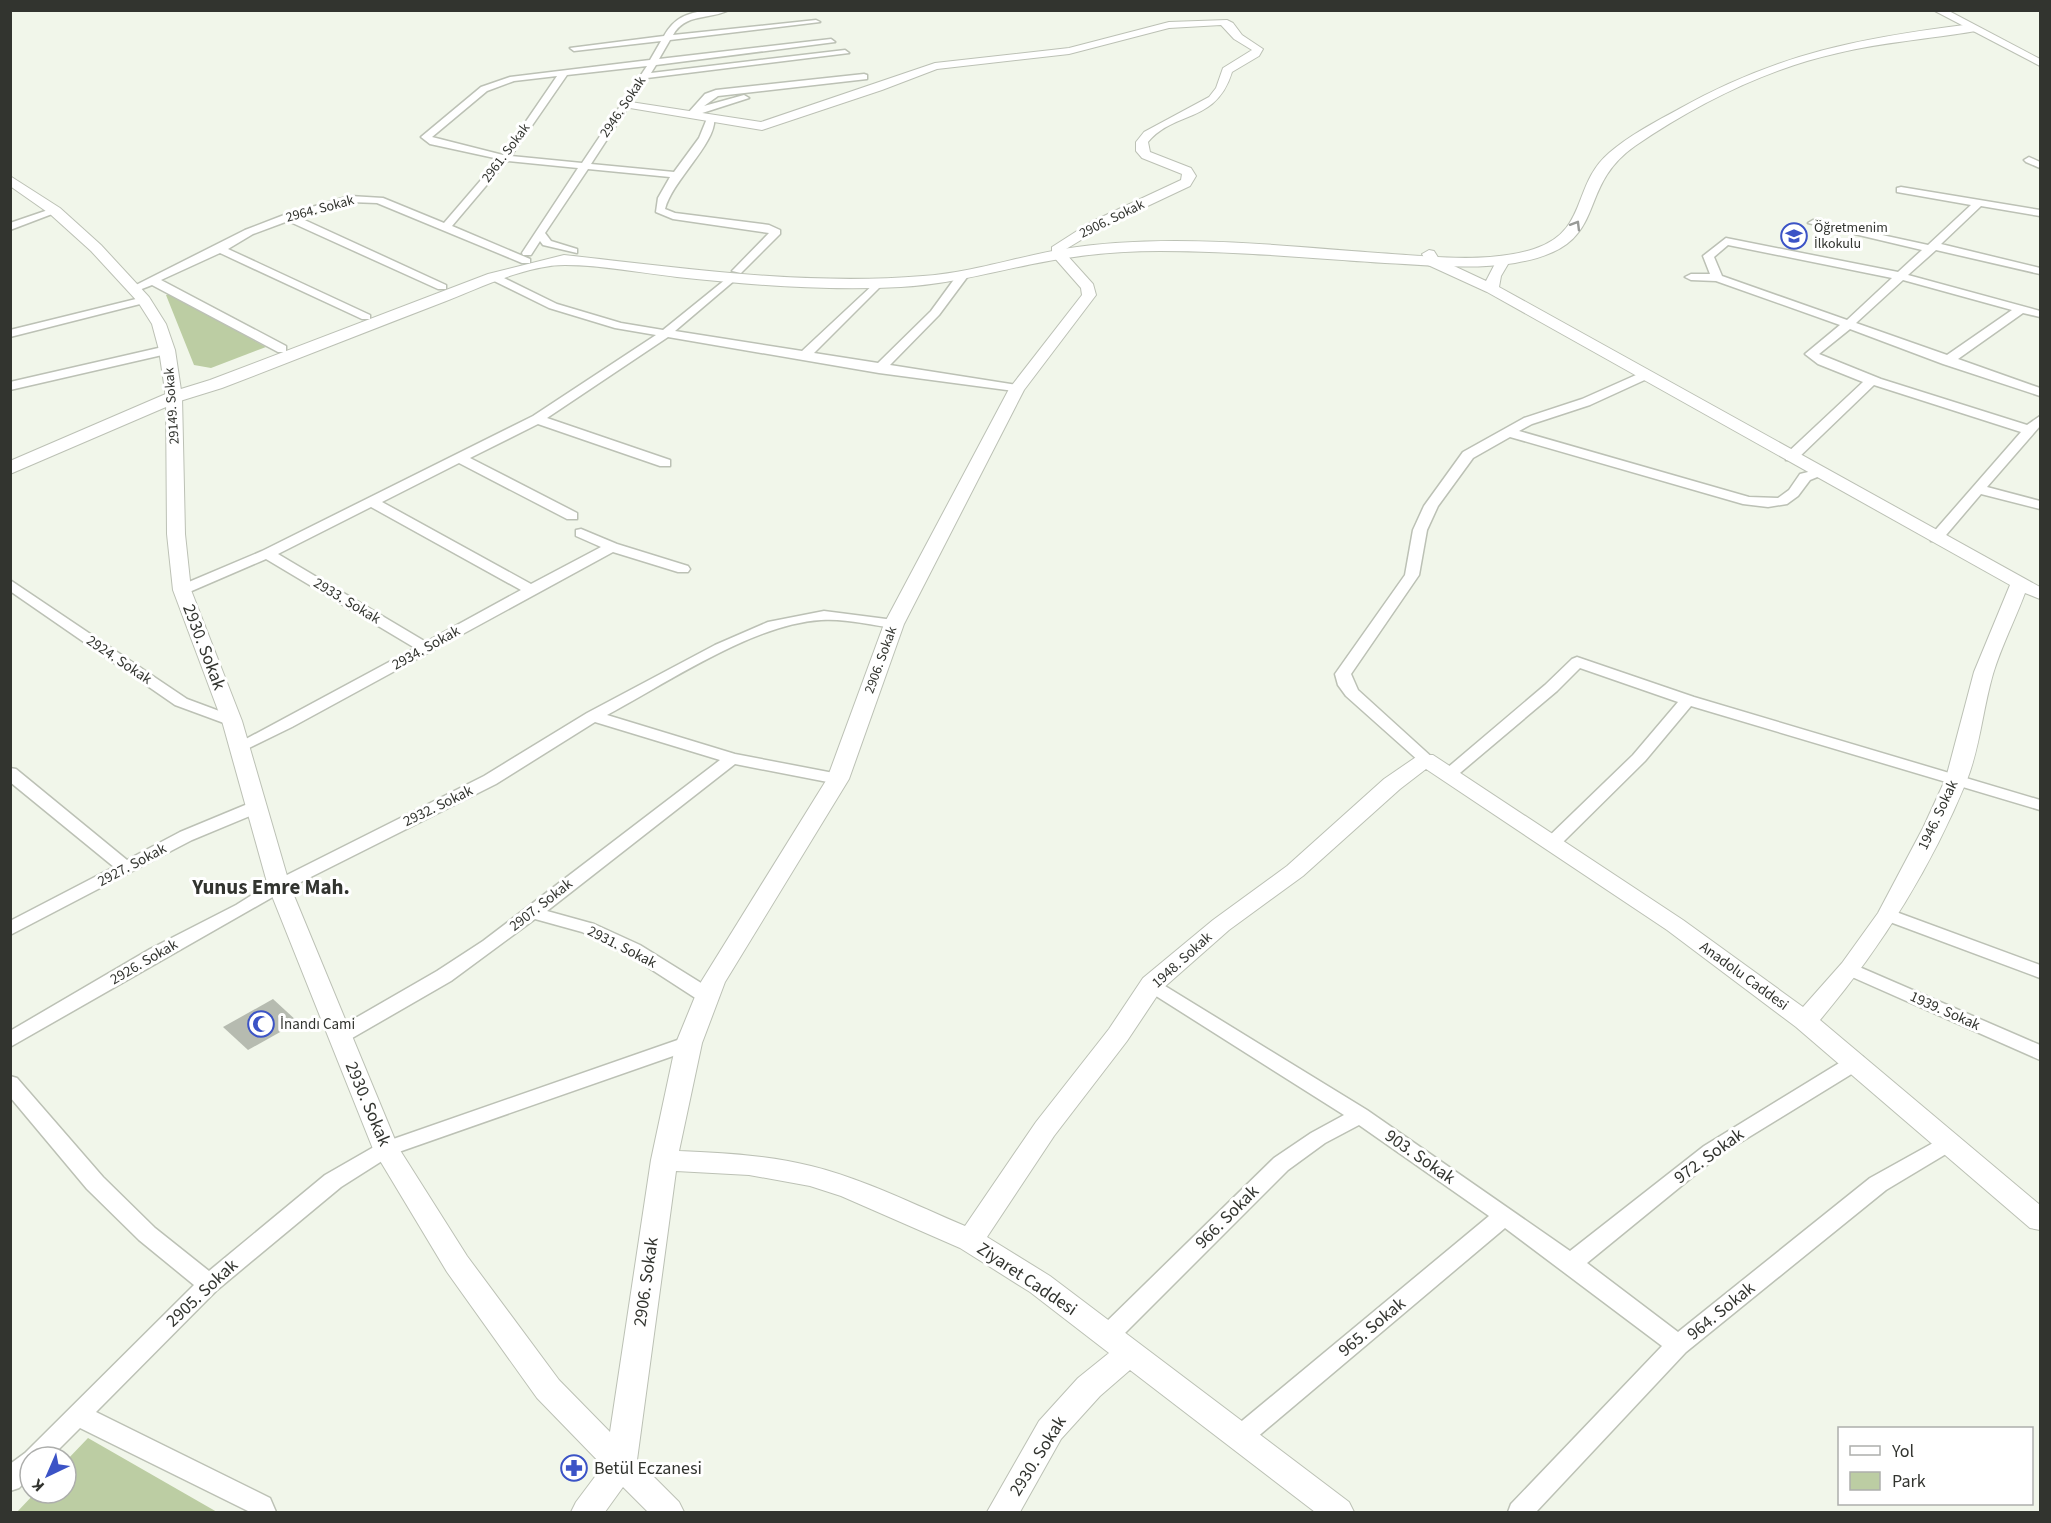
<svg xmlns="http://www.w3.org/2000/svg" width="2051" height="1523" font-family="'Source Sans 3',sans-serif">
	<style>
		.green { fill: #bccda3 }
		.building { fill: #b6bbb0 }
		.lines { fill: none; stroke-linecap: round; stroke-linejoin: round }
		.minor-casing { stroke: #bcc1b5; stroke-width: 3 }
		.tertiary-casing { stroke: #bcc1b5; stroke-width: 2 }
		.secondary-casing { stroke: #bcc1b5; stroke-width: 2 }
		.minor { fill: #fff; fill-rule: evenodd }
		.tertiary { fill: #fff; fill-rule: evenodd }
		.secondary { fill: #fff; fill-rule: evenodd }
		.oneway { stroke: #989a97 }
		.labels { text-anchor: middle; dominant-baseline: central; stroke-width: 6; stroke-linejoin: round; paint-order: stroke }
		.far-street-label { font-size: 14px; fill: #32342f; stroke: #fff }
		.far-poi-label { font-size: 14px; fill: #32342f; stroke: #fff; text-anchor: start }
		.street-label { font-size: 15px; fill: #32342f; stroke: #fff }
		.poi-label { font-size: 15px; fill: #32342f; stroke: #fff; text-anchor: start }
		.near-street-label { font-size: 18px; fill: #32342f; stroke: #fff }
		.near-poi-label { font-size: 18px; fill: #32342f; stroke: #fff; text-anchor: start }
		.district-label { font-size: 21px; font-weight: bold; fill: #32342f; stroke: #fff }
	</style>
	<rect width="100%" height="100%" fill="#f1f6ea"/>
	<g class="green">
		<polygon points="170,294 266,347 211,368 194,365 166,295"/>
		<polygon points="88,1438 217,1512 17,1512 35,1493 66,1493 66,1461"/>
	</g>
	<polygon class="building" points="273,999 298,1022 248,1050 223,1027"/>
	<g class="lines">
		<g class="minor-casing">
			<g id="minor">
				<path d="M707,10H729C709,20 685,13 673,35L816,20L820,22L670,40L659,59L831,39L835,42L656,65L651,73L845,50L849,53L647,78L591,164L674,172L699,138L708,116H714C719,141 672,180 665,209L675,213L769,225L780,230V234L741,273L732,271L769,233L673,219L656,212L658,198L670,177L588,169L545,233L551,241L577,249V253L543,245L540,241L531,255H523L522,253L578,168L507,161L452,226L530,259V263H522L377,203L350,202L298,217L446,285V289H438L288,221L253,234L228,249L370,315V319H362L220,253L161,280L286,346V352H278L152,285L134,292L128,289L245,230L284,215L350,196L383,198L444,223L499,159L430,144L421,137L481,87L510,77L650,60L661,41L574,51L570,48L664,36C675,17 686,14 707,10ZM647,66L582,163L511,156L567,75ZM557,76L503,155L432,137L487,91L514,81Z"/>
				<polygon points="864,74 867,75 867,79 718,96 704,106 744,95 749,98 696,115 688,113 705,94 716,90"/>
				<polygon points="2029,157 2040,162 2040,168 2026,162 2024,160"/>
				<path d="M1901,187L2040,210V216L1981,206L1941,244L2040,268V274L1936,250L1908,275L2040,311V317L2023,313L1958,359L2040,388V396L1943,364L1850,329L1819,354L1881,379L2027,425L2040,416V426L1987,487L2040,501V509L1981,494L1941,541H1931V535L2021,432L1874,385L1796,460H1786V454L1863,382L1818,364L1805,354L1840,325L1716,281L1691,280L1685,277L1691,274H1710L1703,256L1726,238L1898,272L1922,250L1808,223L1813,220L1928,245L1971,205L1897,192V188ZM1728,245L1892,278L1847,320L1722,276L1714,257ZM1903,280L2012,310L1947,355L1856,323Z"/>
				<polygon points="51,209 60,211 10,230 10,223"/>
				<path d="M962,273L968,276L939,315L890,365L1017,385L1021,386V392L879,373L668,337L547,418L670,460V466H660L538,424L470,458L577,513V519H567L459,463L382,502L531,584L601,547L576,536V530L581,529L617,544L688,566L690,569L688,572H678L613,552L292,727L245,750H233L231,747L415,648L266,559L187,593H177L175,590L177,587L262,551L533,416L656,335L615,328L549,308L490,279V275H498L557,304L621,323L663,330L731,275L737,278L735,280L675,331L802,351L876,282L882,285L814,353L878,363L931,311L958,274ZM371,507L521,590L426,642L278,554Z"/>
				<polygon points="144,297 150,300 148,302 10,337 10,330"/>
				<polygon points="167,346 173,350 171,353 10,390 10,382"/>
				<polygon points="1645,371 1649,372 1649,378 1590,405 1532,424 1519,431 1749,497 1778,498 1789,490 1800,474 1820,469 1827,473 1810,480 1798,496 1787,504 1768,507 1743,504 1510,437 1473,458 1438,506 1427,530 1419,575 1351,674 1358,690 1434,759 1426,764 1420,762 1346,696 1338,685 1335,674 1405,575 1413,530 1424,506 1463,452 1524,418 1582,399"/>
				<polygon points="10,580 187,699 238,718 240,721 232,726 175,705 10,591"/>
				<path d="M824,611L894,620L901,624L894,628C871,625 844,618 821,620C753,624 667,683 607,715L735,754L844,775L846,779L844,783L838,784L735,764L547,911L594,924L640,945L714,991L717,996L714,1001H700L626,953L582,932L535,919L451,981L347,1041H333L330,1036L333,1031L437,971L483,941L720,760L595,722L496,784L285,890L10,1047V1031L150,949L236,905L273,882L484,776L587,713L715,645L768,622Z"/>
				<polygon points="1577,657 1694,697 2040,800 2040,810 1691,706 1645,761 1558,847 1546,847 1543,843 1546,839 1633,755 1678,702 1580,668 1557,691 1454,778 1442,778 1440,774 1545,685 1572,659"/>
				<polygon points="10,768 16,769 127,860 180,832 250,803 256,802 265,807 262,811 192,840 10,935 10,921 114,867 10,782"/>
				<polygon points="1888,909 2040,965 2040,978 1882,919 1879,915 1882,911"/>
				<polygon points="1850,963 2040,1045 2040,1060 1843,973 1841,969 1843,965"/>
				<polygon points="1152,978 1367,1110 1570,1251 1704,1146 1849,1057 1856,1055 1863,1057 1866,1062 1863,1067 1718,1156 1587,1263 1678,1332 1870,1178 1942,1138 1949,1135 1956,1138 1959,1143 1956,1148 1886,1190 1686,1352 1536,1512 1508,1512 1511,1504 1662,1346 1505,1228 1249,1444 1240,1447 1231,1444 1228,1437 1231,1430 1489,1216 1359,1125 1325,1143 1288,1170 1116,1342 1108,1344 1100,1342 1097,1335 1100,1328 1274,1158 1311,1133 1344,1115 1145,989 1142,984 1145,979"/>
				<polygon points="689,1036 696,1038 699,1043 696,1048 393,1154 341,1187 217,1290 96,1412 270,1498 276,1512 250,1512 80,1428 51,1457 30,1457 30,1477 19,1488 10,1491 10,1464 25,1453 194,1285 139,1240 87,1189 10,1097 10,1076 17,1078 103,1177 155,1228 209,1271 325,1175 379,1144"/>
			</g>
		</g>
		<g class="tertiary-casing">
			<g id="tertiary">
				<polygon points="1933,10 1947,10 2040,59 2040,66"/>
				<path d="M1227,20L1233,23L1242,35L1263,49L1259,56L1232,72C1216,124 1175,110 1148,142L1150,152L1191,168L1196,176L1190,186L1101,228L1066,249V254L1093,284L1096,295L1024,390L904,624L849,779L725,982L702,1043L679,1151C723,1153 768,1155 811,1166C864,1179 915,1205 965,1226L1036,1122L1109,1029L1143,978L1213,920L1287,866L1384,779L1419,755H1433L1683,920L1803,1007L1842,963L1878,913L1923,828L1946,778L1974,672L2010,585L1487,292L1428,265L1422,254L1429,250L1434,251L1439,259L1486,281L1499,256H1509L1511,259L1501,276L1499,287L2040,587V599L2025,593C2015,620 2001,647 1993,674C1983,708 1980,747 1967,780C1931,868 1881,948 1820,1020L2040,1205V1230L2030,1228L1796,1027L1667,930L1426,769L1400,789L1303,876L1229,930L1161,990L1127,1041L1054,1136L987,1237L1050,1276L1349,1502L1354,1512H1315L1130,1370L1100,1396L1061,1439L1020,1512H987L1039,1421L1078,1378L1109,1353L1030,1292L960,1248L841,1196L810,1186L749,1175L676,1171L637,1460L679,1502L684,1512H648L623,1487L605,1512H571L576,1502L603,1466L537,1398L447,1272L373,1149L268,886L222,721L173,590L167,534L166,397L159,350L152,324L138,302L91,251L50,214L10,186V176L60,208L101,245L149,297L166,324L175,350L182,397L185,534L191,590L242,721L290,886L398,1147L467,1256L559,1380L610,1432L651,1160L676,1043L701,982L827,779L884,624L1009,389L1082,295L1081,288L1052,255V247L1091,222L1181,180L1182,174L1142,158L1136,151V142L1144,132L1209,97L1216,88L1223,68L1252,50L1234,39L1221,25L1169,28L1069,54L937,69L882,90L762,130L624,107L618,104L624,101L761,122L935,63L1069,48L1169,22Z"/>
			</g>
		</g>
		<g class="secondary-casing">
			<path id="secondary" d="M1972,24L1978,28L1976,31C1930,39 1883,42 1838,53C1766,69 1695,105 1635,146C1571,191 1615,246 1515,263C1472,270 1428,265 1385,263C1310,258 1235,251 1160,251C1129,251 1098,253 1067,258C1011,266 958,284 901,287C827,291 752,285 677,277C641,273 602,265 565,265C526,265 477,289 441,303C368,331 295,360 222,388L180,401L10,474V461L168,393L210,380L488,274L564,255C683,268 803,286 923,276C970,273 1017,257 1063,249C1100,243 1138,241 1175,241C1247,241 1320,249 1392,254C1438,257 1489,263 1534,249C1589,231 1571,186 1609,153C1630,135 1655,122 1679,109C1779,53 1860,38 1972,24Z"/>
		</g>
		<use href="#minor" class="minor"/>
		<use href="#tertiary" class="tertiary"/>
		<use href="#secondary" class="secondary"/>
	</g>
	<defs><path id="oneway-chevron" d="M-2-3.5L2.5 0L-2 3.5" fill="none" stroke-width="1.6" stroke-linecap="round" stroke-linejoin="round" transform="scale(1.5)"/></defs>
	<use class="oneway" href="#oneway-chevron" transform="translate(1576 225) rotate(-59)"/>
	<defs>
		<g id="school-ring" transform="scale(1.35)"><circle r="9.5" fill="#fff" stroke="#3b53c6" stroke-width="1.5"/><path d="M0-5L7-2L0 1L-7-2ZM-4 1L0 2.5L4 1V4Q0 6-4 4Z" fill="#3b53c6"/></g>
		<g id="mosque-ring" transform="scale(1.35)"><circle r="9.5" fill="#fff" stroke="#3b53c6" stroke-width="1.5"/><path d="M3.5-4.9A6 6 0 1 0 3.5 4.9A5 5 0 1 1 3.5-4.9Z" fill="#3b53c6"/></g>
		<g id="pharmacy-ring" transform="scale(1.35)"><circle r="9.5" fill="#fff" stroke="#3b53c6" stroke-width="1.5"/><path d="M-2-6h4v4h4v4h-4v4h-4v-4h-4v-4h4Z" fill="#3b53c6"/></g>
	</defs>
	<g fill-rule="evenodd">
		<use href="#school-ring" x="1794" y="236"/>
		<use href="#mosque-ring" x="261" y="1024"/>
		<use href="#pharmacy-ring" x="574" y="1468"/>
	</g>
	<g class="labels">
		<g class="far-street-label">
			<text transform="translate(623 107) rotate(-56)">2946. Sokak</text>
			<text transform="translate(506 153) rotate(-53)">2961. Sokak</text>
			<text transform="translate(320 209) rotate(-15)">2964. Sokak</text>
			<text transform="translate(1112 219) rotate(-26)">2906. Sokak</text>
			<text transform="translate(172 406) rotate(-94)">29149. Sokak</text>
			<text transform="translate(881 660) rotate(-70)">2906. Sokak</text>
		</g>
		<g class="far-poi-label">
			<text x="1814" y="228">Öğretmenim<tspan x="1814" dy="16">İlkokulu</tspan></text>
		</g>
		<g class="street-label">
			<text transform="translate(347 601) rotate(31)">2933. Sokak</text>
			<text transform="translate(426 648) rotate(-29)">2934. Sokak</text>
			<text transform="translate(119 660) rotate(34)">2924. Sokak</text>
			<text transform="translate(438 806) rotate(-26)">2932. Sokak</text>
			<text transform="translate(1938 815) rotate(-65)">1946. Sokak</text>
			<text transform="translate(132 865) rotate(-28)">2927. Sokak</text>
			<text transform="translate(541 905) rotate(-38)">2907. Sokak</text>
			<text transform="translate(622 947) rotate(27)">2931. Sokak</text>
			<text transform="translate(1182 960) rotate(-42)">1948. Sokak</text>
			<text transform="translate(144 962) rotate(-30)">2926. Sokak</text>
			<text transform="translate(1744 976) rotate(36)">Anadolu Caddesi</text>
			<text transform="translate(1945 1011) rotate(24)">1939. Sokak</text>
		</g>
		<g class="poi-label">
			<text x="280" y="1024">İnandı Cami</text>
		</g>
		<g class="near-street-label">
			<text transform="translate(204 647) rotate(69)">2930. Sokak</text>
			<text transform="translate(368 1104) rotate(67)">2930. Sokak</text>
			<text transform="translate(1709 1156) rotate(-36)">972. Sokak</text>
			<text transform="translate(1420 1157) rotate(35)">903. Sokak</text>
			<text transform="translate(1227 1217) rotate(-45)">966. Sokak</text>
			<text transform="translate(1027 1279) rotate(34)">Ziyaret Caddesi</text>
			<text transform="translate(646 1282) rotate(-82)">2906. Sokak</text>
			<text transform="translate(202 1293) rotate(-43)">2905. Sokak</text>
			<text transform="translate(1721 1311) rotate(-39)">964. Sokak</text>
			<text transform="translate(1372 1327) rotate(-40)">965. Sokak</text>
			<text transform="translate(1038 1456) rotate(-58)">2930. Sokak</text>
		</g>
		<g class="near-poi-label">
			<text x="594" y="1468">Betül Eczanesi</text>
		</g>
		<g class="district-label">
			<text x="271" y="887">Yunus Emre Mah.</text>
		</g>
	</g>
	<rect width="2051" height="1523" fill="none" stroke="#32342f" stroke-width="24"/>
	<rect x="1838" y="1427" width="195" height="78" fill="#ffffff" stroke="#adaeac" stroke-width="1.5"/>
	<rect x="1850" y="1446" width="30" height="9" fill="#ffffff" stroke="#adaeac" stroke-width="1.5"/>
	<text x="1892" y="1457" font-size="18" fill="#32342f">Yol</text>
	<rect x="1850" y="1472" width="30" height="18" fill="#bccda3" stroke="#adaeac" stroke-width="1.5"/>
	<text x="1892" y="1487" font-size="18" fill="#32342f">Park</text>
	<g transform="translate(48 1475) rotate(224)"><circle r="28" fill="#ffffff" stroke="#adaeac" stroke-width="1.5"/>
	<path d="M0-4.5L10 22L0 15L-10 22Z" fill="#3b53c6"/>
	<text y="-9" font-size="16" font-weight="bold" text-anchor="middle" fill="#32342f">K</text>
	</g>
</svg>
